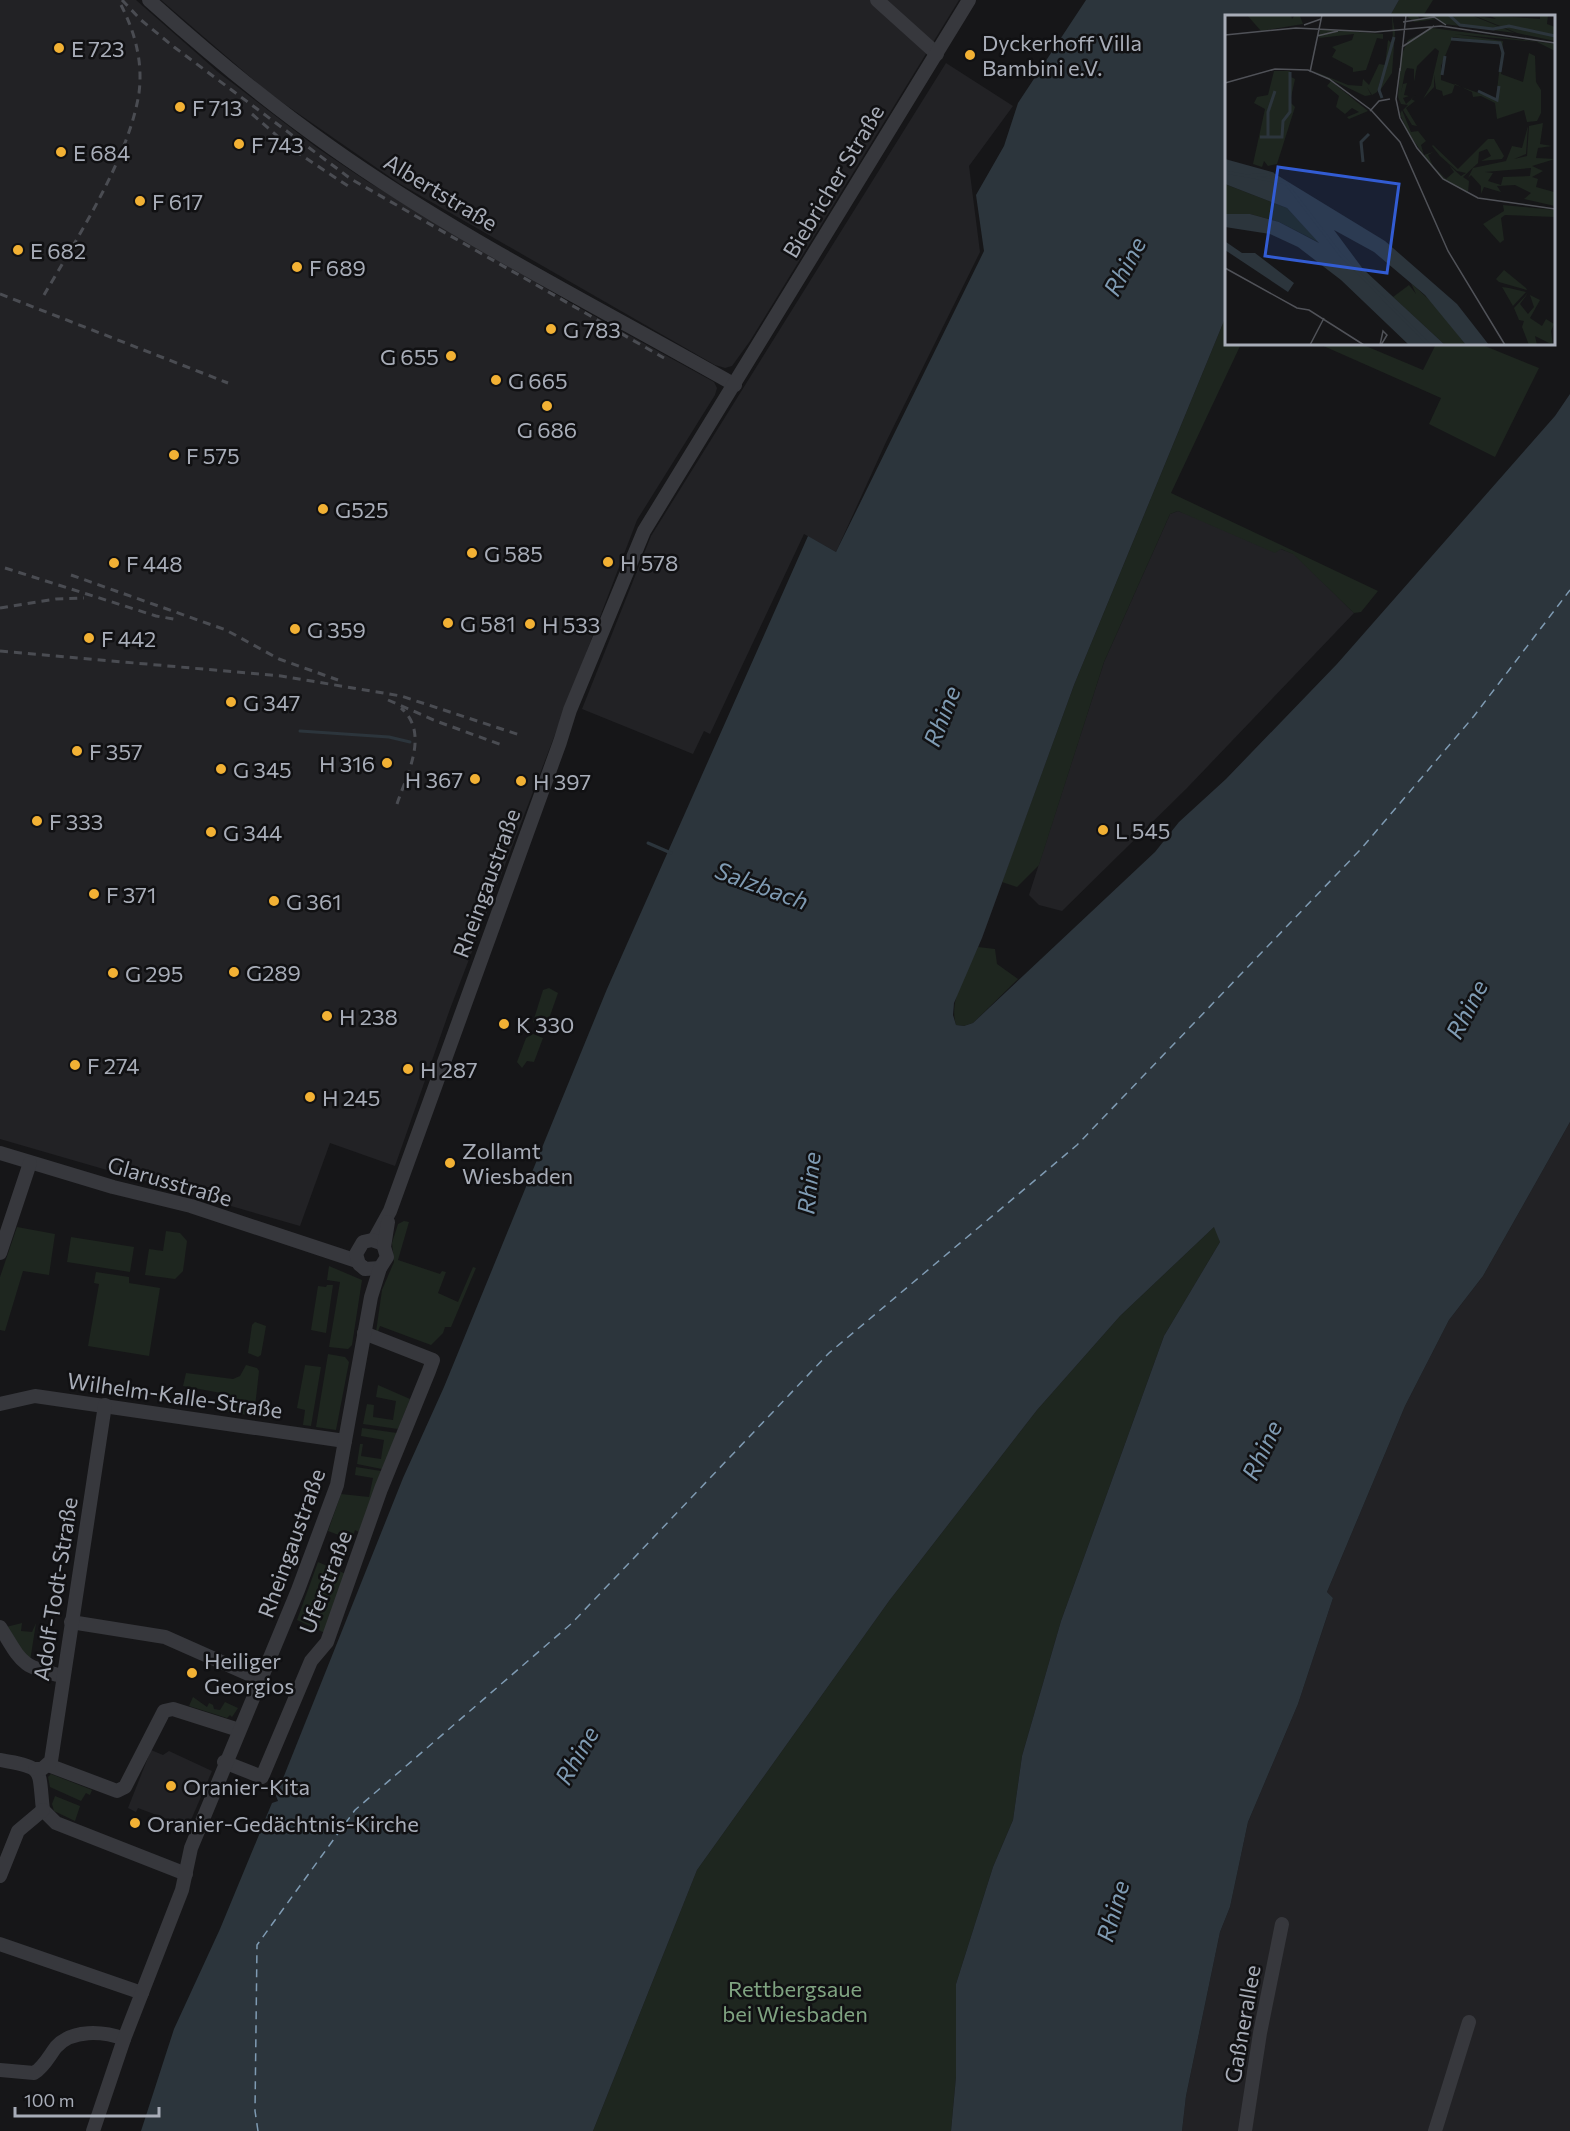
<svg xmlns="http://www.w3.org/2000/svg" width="1570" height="2131" font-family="Commissioner,sans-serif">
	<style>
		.built { fill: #222225 }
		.green { fill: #1e261f }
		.water { fill: #2c353c }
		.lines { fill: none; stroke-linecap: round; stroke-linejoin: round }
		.stream { stroke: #2c353c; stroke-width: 3 }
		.ferry { stroke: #7f9bb3; stroke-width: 1.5; stroke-dasharray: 8 6; stroke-linecap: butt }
		.minor { stroke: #37383d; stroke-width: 14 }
		.rail { stroke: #4a4c52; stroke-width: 3; stroke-dasharray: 8 6; stroke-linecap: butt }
		.poi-dot { fill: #f2b134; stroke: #111113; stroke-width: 2 }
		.labels { text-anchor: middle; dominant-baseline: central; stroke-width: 5; stroke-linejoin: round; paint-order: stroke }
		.poi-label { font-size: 22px; fill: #a8adb8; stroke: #111113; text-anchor: start }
		.street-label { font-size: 22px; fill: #a8adb8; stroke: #111113 }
		.park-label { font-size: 22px; fill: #7fa381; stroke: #111113 }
		.water-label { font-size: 24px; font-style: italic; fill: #7f9bb3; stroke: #111113 }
		.inset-river { fill: none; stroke: #2c353c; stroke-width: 3 }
		.inset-road { fill: none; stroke: #505258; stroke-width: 1.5 }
		.view { fill: #325cd3; fill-opacity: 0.15; stroke: #325cd3; stroke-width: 3 }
		.inset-edge { fill: none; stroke: #a8adb8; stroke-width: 3 }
	</style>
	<rect width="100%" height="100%" fill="#161618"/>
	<g class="built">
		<polygon points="0,0 136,0 218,72 316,147 365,180 569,302 714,382 717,388 715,395 637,520 450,1009 395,1166 330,1143 300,1226 0,1139"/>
		<polygon points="161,0 959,0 750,341 732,366 725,368 715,365 400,184 270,94"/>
		<polygon points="946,63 1013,106 969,166 980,252 886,442 836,552 804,534 710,734 704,731 693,754 582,709 651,536"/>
		<polygon points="1178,511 1294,554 1354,613 1187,788 1062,911 1039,905 1029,895 1104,662 1170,514"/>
		<polygon points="1570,1122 1570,2131 1182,2131 1186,2096 1220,1932 1230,1907 1248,1822 1298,1704 1333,1598 1327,1592 1405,1406 1449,1320 1483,1276"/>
		<polygon points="151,1750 163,1755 169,1751 212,1771 188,1827 138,1808 136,1812 128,1808"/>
	</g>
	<g class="green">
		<polygon points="1399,0 1433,0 1423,16 1390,16"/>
		<polygon points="1226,316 1226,344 1241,344 1171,493 1378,591 1361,612 1354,613 1293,554 1281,549 1275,553 1178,511 1170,514 1104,662 1039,865 1017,887 1002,882 1074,685"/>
		<polygon points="1319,344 1361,344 1423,370 1436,344 1480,344 1539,368 1495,457 1429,424 1441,398"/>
		<path d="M978,947L995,949L997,964L1018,979L973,1023L964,1026L956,1025C948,1000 968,970 978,947Z"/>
		<polygon points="549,988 558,993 545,1030 533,1022 543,990"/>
		<polygon points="533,1034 543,1038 534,1062 527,1061 522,1068 517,1062 526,1038"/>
		<polygon points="404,1221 409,1222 398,1260 440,1274 442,1271 446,1272 438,1293 458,1302 473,1267 476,1268 451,1327 445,1327 443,1333 431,1345 380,1326 377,1334 376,1332 382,1290 394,1262 392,1243 398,1224"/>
		<polygon points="1215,1226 1220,1242 1164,1336 1061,1621 1022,1756 1013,1820 993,1867 956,1984 956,2077 951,2131 593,2131 697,1870 889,1601 1037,1410 1120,1316"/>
		<polygon points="17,1227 55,1234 49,1275 23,1271 5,1331 0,1330 0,1277"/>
		<polygon points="166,1231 180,1233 187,1241 183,1271 175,1279 145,1275 149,1249 163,1251"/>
		<polygon points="71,1237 134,1247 130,1272 67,1262"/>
		<polygon points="329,1266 362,1280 352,1345 348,1349 329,1347 340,1282 327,1280"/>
		<polygon points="96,1272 129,1277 129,1283 160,1288 149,1356 88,1346 99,1284 94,1283"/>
		<polygon points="327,1285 333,1285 326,1333 311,1330 318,1286 326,1287"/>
		<polygon points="255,1322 266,1326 261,1355 258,1357 248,1353 252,1325"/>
		<polygon points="328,1354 345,1357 349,1362 336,1430 316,1427"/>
		<polygon points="246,1365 257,1368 259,1371 254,1416 217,1410 218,1402 222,1400 221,1393 183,1386 186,1373 233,1379 240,1376"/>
		<polygon points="305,1365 321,1367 311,1426 303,1425 305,1410 297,1408"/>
		<polygon points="378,1385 410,1399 398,1429 363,1424 367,1404 374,1405 373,1417 393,1420 396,1401 376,1397"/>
		<polygon points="362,1428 397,1433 382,1469 357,1464 360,1444 363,1444 361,1456 381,1459 384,1440 361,1436"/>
		<polygon points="356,1467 381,1471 359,1532 355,1530 352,1540 328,1531 341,1494 369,1497 373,1478 355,1475"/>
		<polygon points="318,1562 346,1574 327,1634 297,1620"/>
		<polygon points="22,1623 21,1631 32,1632 36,1623 30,1661 6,1627"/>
		<polygon points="193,1697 207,1707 209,1703 213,1705 214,1709 220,1710 225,1702 238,1708 232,1717 230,1715 227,1718 189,1706"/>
		<polygon points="51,1774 92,1790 90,1795 86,1793 81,1801 50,1787 48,1777"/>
		<polygon points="55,1796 80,1806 75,1821 54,1811 52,1804"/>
	</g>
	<polygon class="water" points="1086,0 1399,0 1390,16 1226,16 1226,316 1074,685 982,938 954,1003 953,1015 956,1025 964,1026 973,1023 1155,852 1179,822 1226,779 1337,664 1555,416 1570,394 1570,1122 1483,1276 1449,1320 1405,1406 1327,1592 1333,1598 1298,1704 1248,1822 1230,1907 1220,1932 1186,2096 1182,2131 951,2131 956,2077 956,1984 993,1867 1013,1820 1022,1756 1061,1621 1164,1336 1220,1242 1214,1227 1120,1316 1037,1410 889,1601 697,1870 593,2131 141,2131 174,2029 220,1929 261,1830 267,1827 264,1822 272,1803 278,1801 276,1796 403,1478 444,1387 607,989 808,536 836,552 984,251 976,195 1004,146 1018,103"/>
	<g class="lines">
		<g class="stream">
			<polyline points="300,731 389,737 410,742"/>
			<polyline points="648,843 671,853"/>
		</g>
		<polyline class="ferry" points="258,2131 255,2111 257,1945 355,1810 572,1623 829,1353 1077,1145 1361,849 1474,716 1570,590"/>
		<g class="minor">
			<path d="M149,0C209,54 267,102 332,148C459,238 600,308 735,385"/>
			<polyline points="877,0 937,54"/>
			<polyline points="0,1153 113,1187 191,1206 357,1261"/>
			<polyline points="374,1240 390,1211 560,742 570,710 644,531 969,0"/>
			<polyline points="0,1253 30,1163"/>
			<polyline points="380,1268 365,1269 359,1264 356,1254 363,1242 372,1240 381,1243"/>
			<polyline points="0,1404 35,1396 345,1441"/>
			<polyline points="71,1622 165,1637 262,1680"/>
			<path d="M0,1627C22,1662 20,1667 63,1676"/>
			<path d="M0,1760C46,1768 38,1768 43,1810"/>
			<polyline points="224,1762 262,1777 311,1661 327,1642 381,1489 429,1371 433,1360 364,1333"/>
			<polyline points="48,1765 117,1791 125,1787 164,1711 173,1709 239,1730"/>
			<polyline points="35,1769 42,1769 51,1761 105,1405"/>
			<polyline points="43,1810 56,1823 186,1874"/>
			<polyline points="0,1876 18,1831 43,1810"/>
			<polyline points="0,1944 142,1993"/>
			<path d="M0,2070L34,2073C44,2067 49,2056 56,2047C72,2029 103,2031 124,2039"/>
			<polyline points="93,2131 124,2039 182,1890 191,1848 298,1590 337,1485 371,1297 380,1268 387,1257 384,1247 388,1222"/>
			<polyline points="1245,2131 1260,2033 1282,1924"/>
			<polyline points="1435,2131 1469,2022"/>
		</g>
		<g class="rail">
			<polyline points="122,0 141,20 174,47 351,179 664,358"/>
			<polyline points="252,114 292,149 348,186"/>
			<polyline points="0,294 228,383"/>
			<path d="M44,295C77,238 129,158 139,93C143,62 135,32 121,5"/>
			<polyline points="5,568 156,616 179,620"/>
			<polyline points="71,575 226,630 279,659 338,680"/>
			<polyline points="0,608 56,599 84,598"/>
			<polyline points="0,651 281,676 401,696 520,735"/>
			<polyline points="388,700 436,721 502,745"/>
			<path d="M397,804C407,774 430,733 401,708"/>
		</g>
	</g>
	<g class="poi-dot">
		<circle cx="59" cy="48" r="6"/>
		<circle cx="970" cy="55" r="6"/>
		<circle cx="180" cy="107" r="6"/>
		<circle cx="239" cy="144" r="6"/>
		<circle cx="61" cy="152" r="6"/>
		<circle cx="140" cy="201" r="6"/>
		<circle cx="18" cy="250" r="6"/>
		<circle cx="297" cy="267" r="6"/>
		<circle cx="551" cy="329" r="6"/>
		<circle cx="451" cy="356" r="6"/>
		<circle cx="496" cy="380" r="6"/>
		<circle cx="547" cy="406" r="6"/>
		<circle cx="174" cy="455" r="6"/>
		<circle cx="323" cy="509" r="6"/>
		<circle cx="472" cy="553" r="6"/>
		<circle cx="608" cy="562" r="6"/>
		<circle cx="114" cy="563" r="6"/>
		<circle cx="448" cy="623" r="6"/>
		<circle cx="530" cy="624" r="6"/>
		<circle cx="295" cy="629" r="6"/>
		<circle cx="89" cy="638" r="6"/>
		<circle cx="231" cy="702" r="6"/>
		<circle cx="77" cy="751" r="6"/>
		<circle cx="387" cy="763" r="6"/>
		<circle cx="221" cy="769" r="6"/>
		<circle cx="475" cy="779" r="6"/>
		<circle cx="521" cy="781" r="6"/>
		<circle cx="37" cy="821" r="6"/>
		<circle cx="1103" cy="830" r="6"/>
		<circle cx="211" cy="832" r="6"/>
		<circle cx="94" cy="894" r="6"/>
		<circle cx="274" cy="901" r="6"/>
		<circle cx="234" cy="972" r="6"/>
		<circle cx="113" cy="973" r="6"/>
		<circle cx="327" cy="1016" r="6"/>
		<circle cx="504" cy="1024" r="6"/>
		<circle cx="75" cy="1065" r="6"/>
		<circle cx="408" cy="1069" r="6"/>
		<circle cx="310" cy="1097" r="6"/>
		<circle cx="450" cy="1163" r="6"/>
		<circle cx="192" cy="1673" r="6"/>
		<circle cx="171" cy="1786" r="6"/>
		<circle cx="135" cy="1823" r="6"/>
	</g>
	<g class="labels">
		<g class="poi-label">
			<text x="982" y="42">Dyckerhoff Villa<tspan x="982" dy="25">Bambini e.V.</tspan></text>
			<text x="71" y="48">E 723</text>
			<text x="192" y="107">F 713</text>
			<text x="251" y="144">F 743</text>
			<text x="73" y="152">E 684</text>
			<text x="152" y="201">F 617</text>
			<text x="30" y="250">E 682</text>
			<text x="309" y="267">F 689</text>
			<text x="563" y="329">G 783</text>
			<text x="439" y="356" text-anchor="end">G 655</text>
			<text x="508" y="380">G 665</text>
			<text x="547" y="429" text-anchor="middle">G 686</text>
			<text x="186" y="455">F 575</text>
			<text x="335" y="509">G525</text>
			<text x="484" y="553">G 585</text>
			<text x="620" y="562">H 578</text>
			<text x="126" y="563">F 448</text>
			<text x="460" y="623">G 581</text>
			<text x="542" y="624">H 533</text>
			<text x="307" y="629">G 359</text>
			<text x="101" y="638">F 442</text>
			<text x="243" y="702">G 347</text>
			<text x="89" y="751">F 357</text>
			<text x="375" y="763" text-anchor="end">H 316</text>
			<text x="233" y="769">G 345</text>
			<text x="463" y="779" text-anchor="end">H 367</text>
			<text x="533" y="781">H 397</text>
			<text x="49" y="821">F 333</text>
			<text x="1115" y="830">L 545</text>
			<text x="223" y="832">G 344</text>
			<text x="106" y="894">F 371</text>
			<text x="286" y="901">G 361</text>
			<text x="246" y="972">G289</text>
			<text x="125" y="973">G 295</text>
			<text x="339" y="1016">H 238</text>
			<text x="516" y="1024">K 330</text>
			<text x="87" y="1065">F 274</text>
			<text x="420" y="1069">H 287</text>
			<text x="322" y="1097">H 245</text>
			<text x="462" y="1150">Zollamt<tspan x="462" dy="25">Wiesbaden</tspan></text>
			<text x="204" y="1660">Heiliger<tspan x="204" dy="25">Georgios</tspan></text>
			<text x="183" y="1786">Oranier-Kita</text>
			<text x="147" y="1823">Oranier-Gedächtnis-Kirche</text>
		</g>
		<g class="street-label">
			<text transform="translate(833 181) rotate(-59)">Biebricher Straße</text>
			<text transform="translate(441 192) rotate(31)">Albertstraße</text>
			<text transform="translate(486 883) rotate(-70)">Rheingaustraße</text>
			<text transform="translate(170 1181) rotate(16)">Glarusstraße</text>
			<text transform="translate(175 1395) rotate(8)">Wilhelm-Kalle-Straße</text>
			<text transform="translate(291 1543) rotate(-70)">Rheingaustraße</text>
			<text transform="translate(325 1582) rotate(-69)">Uferstraße</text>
			<text transform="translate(55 1589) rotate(-81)">Adolf-Todt-Straße</text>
			<text transform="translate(1242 2024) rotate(-80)">Gaßnerallee</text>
		</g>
		<g class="park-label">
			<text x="795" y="1988">Rettbergsaue<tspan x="795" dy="25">bei Wiesbaden</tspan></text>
		</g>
		<g class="water-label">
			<text transform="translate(1124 266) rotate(-62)">Rhine</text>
			<text transform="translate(941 716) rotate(-69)">Rhine</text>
			<text transform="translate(762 885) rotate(20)">Salzbach</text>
			<text transform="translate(1466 1009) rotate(-63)">Rhine</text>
			<text transform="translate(808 1183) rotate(-84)">Rhine</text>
			<text transform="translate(1261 1450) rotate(-65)">Rhine</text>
			<text transform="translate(576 1755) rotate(-60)">Rhine</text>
			<text transform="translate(1112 1911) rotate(-74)">Rhine</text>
		</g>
	</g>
	<g transform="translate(1225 15)">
		<rect width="330" height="330" fill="#161618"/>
		<path d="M22,0H66L67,4L70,0L75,1L78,9L36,16ZM167,0L170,17L167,58L154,77L157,59L152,77L147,80L142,72L146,80L140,81L86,55L123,70L137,71L138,64L144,70L154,49L160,50L163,25L168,29ZM180,0H192L195,4L202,0H246L290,18L219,9L212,4L189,7ZM248,0L271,4L264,0L315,4V0H323L322,9L330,12V26L292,18ZM207,13L330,29V36L312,27L229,19L278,26L276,59L298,67L304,38L310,41L311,67L316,75V98L312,106L302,107L299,95L272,104L270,88L256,81L248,82L247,77L230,69L227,78L218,81L217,76L211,74L209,60V72L198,84L206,70L214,36L210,33L192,51L189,67V54L182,53L180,57L176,78L178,69L182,68L179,80L184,81L178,83L181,89L191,80L186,84L190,86L181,93L192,111L187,110L178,95L183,90L176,89L173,82L176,41L183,25ZM228,22L273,28L277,32L271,84L216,65V51ZM95,14L158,19V24L152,23L141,55L128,57V53L107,42L111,35L107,32L127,25L129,19L94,23ZM49,56H65L64,61L70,64L65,87L70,92L52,149L43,151L39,146L37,152L28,149L40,94L29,88L32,82L43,80ZM106,66L143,96L124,104L122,102L134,97L127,93L120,99L111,92L114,81L102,71ZM177,95L186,117L193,116L201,126L196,130L199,140L208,137L203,140L208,151L221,164L229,157L224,150L236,161L241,158L232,156L215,141L207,131L208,130L233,154L263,124H269L279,141L277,144L256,146L266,141L262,134L254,137L253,148L238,162L244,166L243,178L221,166L206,150L183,118L175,99ZM318,108L315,129L327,131L313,133L311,143L330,144L307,151L318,156L307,162L313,164L311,172L329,177L330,191L299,184L306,178L290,170L272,171L276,177L259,172L256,179V171L246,160L243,163L248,153L281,146L287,131L297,133L303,111L301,139L289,144L302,141L304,111ZM306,153L305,161L278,162L276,170L263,166L268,158L260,157ZM0,169L62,193L95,228L54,207L25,199H0ZM278,190L330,195V202L280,200L276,203L279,225L275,228L258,209L279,196ZM279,255L301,273L302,275L274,267L271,264ZM186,268L210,290L241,330H220L168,282L184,270L191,279ZM277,272L284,273L301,277L288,291ZM303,278L295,289L303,299L309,292L305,280L315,285L305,303L317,311L321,304L329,309L326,316L328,330L310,321L312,330H304L297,312L299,306L294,305L289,293Z" fill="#1e261f" fill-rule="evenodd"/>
		<path d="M0,144L47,157L160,226L232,289L264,330H241L200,280L149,237L109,215L138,254L220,330H184L116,265L73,232L45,219L0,212V199H25L54,207L94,228L62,193L0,169ZM0,222L1,227L17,238H30L69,268L63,277L0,235Z" fill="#2c353c"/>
		<path class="inset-river" d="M224,0L235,10L268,14L284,11L330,21M226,24L275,28L278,38L275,57M217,60L220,41M253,76L272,85L274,71M157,83L154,75L169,22M35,122H57L58,106L65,97V57M43,122V97L50,76M138,147L136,127L144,119M0,157L61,168L115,239L204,330M19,161L49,159"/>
		<path class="inset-road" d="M178,7L209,2L221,10M79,10L96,4M0,20L71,13L150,17L216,11L330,28M92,21L113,16M177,32L209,11M175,53L171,84L175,103L192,133L218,164L253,183L330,194M175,56L181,0M85,57L97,0M0,68L50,54L83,55L104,64L146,95L175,127L223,236L280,330M145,96L154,86L165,84M0,253L72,293L84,295L139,330M85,330L99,303M155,330L158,316L162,320L156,330"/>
		<path class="view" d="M53,152L174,169L162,258L40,241Z"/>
		<rect width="330" height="330" class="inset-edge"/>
	</g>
	<path d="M15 2107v9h144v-9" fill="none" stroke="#a8adb8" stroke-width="3"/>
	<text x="24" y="2107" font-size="18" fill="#a8adb8" stroke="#111113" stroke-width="4.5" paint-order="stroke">100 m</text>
</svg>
